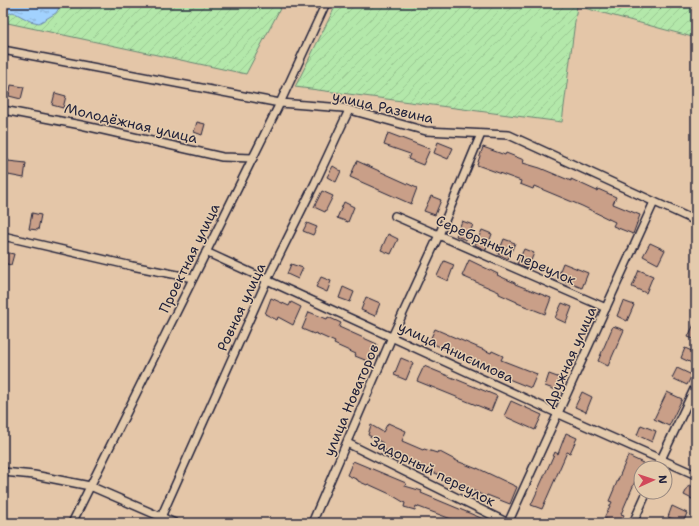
<svg xmlns="http://www.w3.org/2000/svg" width="699" height="526" font-family="'Shantell Sans',sans-serif">
	<style>
		.garden { fill: url(#garden-furrows); stroke: #6a8572 }
		.water { fill: url(#water-ripples); stroke: #6f8cb0 }
		.building { fill: #c99f88; stroke: #22223b }
		.lines { fill: none; stroke-linecap: round; stroke-linejoin: round }
		.minor-casing { stroke: #22223b; stroke-width: 10 }
		.minor { stroke: #e4cbad; stroke-width: 7 }
		.labels { text-anchor: middle; dominant-baseline: central; stroke-width: 3; stroke-linejoin: round; paint-order: stroke }
		.street-label { font-size: 14px; fill: #22223b; stroke: #e4cbad }
	</style>
	<defs>
		<pattern id="garden-furrows" width="10" height="10" patternUnits="userSpaceOnUse"><rect width="10" height="10" fill="#b3e8aa"/><path d="M-1 1l2-2M0 10L10 0M9 11l2-2" fill="none" stroke="#9ac793"/></pattern>
		<pattern id="water-ripples" width="26" height="14" patternUnits="userSpaceOnUse"><rect width="26" height="14" fill="#a2d2fe"/><path d="M2 4q2-2 4 0t4 0M15 11q2-2 4 0t4 0" fill="none" stroke="#8bb4db"/></pattern>
	</defs>
	<rect width="100%" height="100%" fill="#e4c6a8"/>
	<filter id="ink" filterUnits="userSpaceOnUse"><feTurbulence type="fractalNoise" baseFrequency=".025" numOctaves="2"/><feDisplacementMap in="SourceGraphic" scale="8" xChannelSelector="R" yChannelSelector="G"/><feConvolveMatrix kernelMatrix="1 2 1 2 8 2 1 2 1" color-interpolation-filters="sRGB"/></filter>
	<g filter="url(#ink)">
		<g class="garden">
			<polygon points="3,3 283,3 246,74 3,22"/>
			<polygon points="337,3 696,3 696,38 577,6 562,122 295,87"/>
		</g>
		<polygon class="water" points="3,3 62,3 56,13 39,23 30,21 13,12 3,16"/>
		<g class="building">
			<polygon points="11,85 24,87 21,99 9,96"/>
			<polygon points="55,93 66,96 63,108 52,105"/>
			<polygon points="197,122 205,124 202,135 194,132"/>
			<polygon points="388,133 430,149 423,165 408,159 410,154 384,145"/>
			<polygon points="438,142 453,148 448,159 434,153"/>
			<polygon points="483,147 505,155 506,153 524,160 523,163 540,168 571,181 571,179 597,191 598,189 616,197 613,204 640,215 633,234 613,226 615,222 582,206 534,186 533,189 520,184 521,181 477,165"/>
			<polygon points="3,158 8,159 8,161 26,163 24,178 3,174"/>
			<polygon points="357,161 417,188 411,204 350,177"/>
			<polygon points="333,166 341,171 336,182 327,177"/>
			<polygon points="322,191 333,196 325,212 314,207"/>
			<polygon points="431,196 441,200 435,215 424,211"/>
			<polygon points="344,202 354,207 348,222 337,218"/>
			<polygon points="32,213 41,215 38,230 29,229"/>
			<polygon points="462,221 473,225 466,240 456,236"/>
			<polygon points="307,223 317,227 313,235 303,231"/>
			<polygon points="482,230 492,234 486,250 475,245"/>
			<polygon points="388,234 398,239 391,254 381,250"/>
			<polygon points="504,239 515,243 508,259 498,254"/>
			<polygon points="650,243 665,250 658,264 643,256"/>
			<polygon points="524,249 534,253 528,268 517,264"/>
			<polygon points="4,252 14,254 11,265 3,263"/>
			<polygon points="469,260 498,274 497,275 515,283 515,284 551,298 545,314 517,303 517,302 499,294 499,292 462,276"/>
			<polygon points="444,261 454,265 448,281 437,276"/>
			<polygon points="563,263 588,273 582,288 557,278"/>
			<polygon points="291,264 303,268 298,279 287,274"/>
			<polygon points="639,270 653,276 646,293 632,287"/>
			<polygon points="321,277 331,281 327,292 316,287"/>
			<polygon points="343,287 354,292 350,302 339,298"/>
			<polygon points="366,297 380,303 375,316 361,310"/>
			<polygon points="271,298 289,306 291,302 301,307 293,325 278,317 277,320 265,314"/>
			<polygon points="623,301 634,305 627,321 617,316"/>
			<polygon points="562,303 572,307 566,323 555,318"/>
			<polygon points="309,312 327,319 328,317 341,323 339,327 377,344 370,362 355,356 356,354 334,344 335,342 315,333 314,334 302,329"/>
			<polygon points="696,320 696,340 688,337"/>
			<polygon points="613,326 624,330 608,366 598,361"/>
			<polygon points="435,329 491,353 492,351 503,356 501,360 537,374 531,388 501,376 502,374 429,342"/>
			<polygon points="685,348 696,353 696,365 681,358"/>
			<polygon points="401,358 413,363 406,380 394,375"/>
			<polygon points="424,366 497,396 491,411 417,381"/>
			<polygon points="677,368 692,375 687,385 672,378"/>
			<polygon points="549,374 560,378 556,390 545,386"/>
			<polygon points="582,392 592,397 586,412 575,407"/>
			<polygon points="667,392 682,399 669,426 654,419"/>
			<polygon points="511,401 542,415 535,430 504,416"/>
			<polygon points="388,423 406,431 402,441 423,450 424,449 437,453 438,451 457,461 477,469 477,468 517,487 510,504 487,495 486,497 468,488 468,487 430,471 430,470 380,448 383,443 368,435 371,425 383,432"/>
			<polygon points="641,425 656,431 652,442 637,435"/>
			<polygon points="566,433 577,438 570,453 567,452 542,509 531,505 555,452 558,454"/>
			<polygon points="628,456 643,463 621,514 624,515 620,523 615,523 604,518 612,502 609,501"/>
			<polygon points="353,461 406,483 405,486 422,491 421,493 493,523 462,523 416,506 415,510 404,507 405,503 390,494 368,484 367,485 358,481 358,480 347,475"/>
			<polygon points="689,485 696,488 696,501 684,495"/>
			<polygon points="672,506 687,513 683,523 668,517"/>
		</g>
		<g class="lines">
			<g class="minor-casing">
				<g id="minor">
					<polyline points="3,50 280,103 343,108 426,131 509,135 696,221"/>
					<polyline points="3,110 81,125 222,157 253,158"/>
					<polyline points="395,216 606,308"/>
					<polyline points="3,236 132,266 193,278"/>
					<polyline points="206,252 559,414 696,475"/>
					<polyline points="347,443 508,523"/>
					<polyline points="657,468 696,385"/>
					<polyline points="3,472 34,475 90,486 175,523"/>
					<polyline points="161,517 267,280 315,183 349,110"/>
					<polyline points="72,523 280,103 326,3"/>
					<polyline points="312,523 392,337 439,235 481,134"/>
					<polyline points="508,523 654,202"/>
					<polyline points="633,523 647,492"/>
				</g>
			</g>
			<use href="#minor" class="minor"/>
		</g>
	</g>
	<g class="labels">
		<g class="street-label">
			<text transform="translate(383 107) rotate(13)">улица Развина</text>
			<text transform="translate(131 123) rotate(13)">Молодёжная улица</text>
			<text transform="translate(506 250) rotate(24)">Серебряный переулок</text>
			<text transform="translate(189 258) rotate(-64)">Проектная улица</text>
			<text transform="translate(241 307) rotate(-65)">Ровная улица</text>
			<text transform="translate(456 352) rotate(25)">улица Анисимова</text>
			<text transform="translate(570 357) rotate(-66)">Дружная улица</text>
			<text transform="translate(351 400) rotate(-67)">улица Новаторов</text>
			<text transform="translate(433 471) rotate(27)">Задорный переулок</text>
		</g>
	</g>
	<rect width="699" height="526" fill="none" stroke="#e4cbad" stroke-width="16"/>
	<rect x="8" y="8" width="683" height="510" fill="none" stroke="#22223b" stroke-width="1.5" filter="url(#ink)"/>
	<g transform="translate(653 480) rotate(87)"><circle r="19" fill="#e4cbad" stroke="#96877f"/>
	<path d="M0-3L7 15L0 10L-7 15Z" fill="#d1495b"/>
	<text y="-6" font-size="11" font-weight="bold" text-anchor="middle" fill="#22223b">N</text>
	</g>
</svg>
